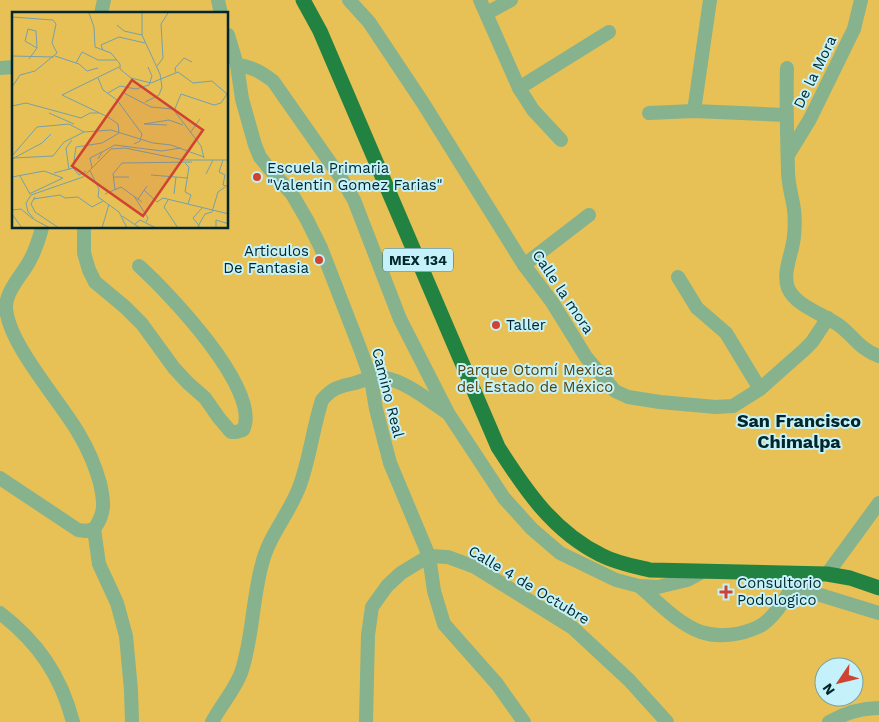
<svg xmlns="http://www.w3.org/2000/svg" width="879" height="722" font-family="'Work Sans',sans-serif">
	<style>
		.green { fill: #e7c155; fill-rule: evenodd }
		.lines { fill: none; stroke-linecap: round; stroke-linejoin: round }
		.street { stroke: #86b28e; stroke-width: 14 }
		.primary { stroke: #228241; stroke-width: 15 }
		.poi-dot { fill: #d04333; stroke: #c5f2fa; stroke-width: 2 }
		.labels { text-anchor: middle; dominant-baseline: central; stroke-width: 4; stroke-linejoin: round; paint-order: stroke }
		.shield { fill: #c5f2fa; stroke: #3d6369; stroke-width: 1 }
		.shield-label { font-size: 14px; font-weight: bold; fill: #03262b }
		.street-label { font-size: 15px; fill: #03262b; stroke: #c5f2fa }
		.poi-label { font-size: 15px; fill: #03262b; stroke: #c5f2fa; text-anchor: start }
		.park-label { font-size: 15px; fill: #56440c; stroke: #c5f2fa }
		.quarter-label { font-size: 18px; font-weight: bold; fill: #03262b; stroke: #c5f2fa }
		.inset-road { fill: none; stroke: #77a0a7; stroke-width: 1 }
		.view { fill: #d04333; fill-opacity: 0.15; stroke: #d04333; stroke-width: 2.5 }
		.inset-edge { fill: none; stroke: #03262b; stroke-width: 2.5 }
	</style>
	<rect width="100%" height="100%" fill="#c5f2fa"/>
	<path class="green" d="M0,0H879V722H0ZM14,14H228V228H14ZM824,667H854V697H824Z"/>
	<g class="lines">
		<g class="street">
			<polyline points="218,0 221,14"/>
			<polyline points="349,0 369,22 423,103 524,265 552,302 586,357 615,391 628,397 660,402 716,407 733,406 760,389 804,350 812,342 828,318"/>
			<polyline points="480,0 519,88 533,110 561,140"/>
			<polyline points="487,13 511,0"/>
			<polyline points="101,14 104,0"/>
			<polyline points="228,35 237,65 242,99 255,145 260,157 268,167 292,194 307,220 321,248 361,351 371,379 376,409 390,463 429,556 434,591 444,624 497,684 524,722"/>
			<path d="M237,65C251,66 261,72 273,81L341,178L354,200L400,319L448,413L504,498L532,529L560,553L616,580L639,586L658,587L687,580L702,572"/>
			<polyline points="0,68 14,67"/>
			<path d="M787,68C786,103 787,137 788,171C788,184 792,196 794,209C795,218 795,227 794,236C793,252 782,272 788,288C795,306 826,315 840,326C854,337 861,350 879,356"/>
			<polyline points="519,88 609,32"/>
			<polyline points="694,111 710,0"/>
			<polyline points="649,113 694,111 785,115"/>
			<polyline points="788,155 810,119 854,29 861,0"/>
			<path d="M42,228C39,239 36,249 30,260C23,274 7,289 6,306C6,342 61,402 79,434C88,449 95,465 100,483C104,501 106,513 94,529"/>
			<path d="M84,228V253L89,270L95,282L125,307L142,324L174,368L188,383L205,398L219,418L231,432H236L243,430C263,391 167,291 139,266"/>
			<polyline points="524,265 589,215"/>
			<polyline points="678,277 697,308 726,333 760,389"/>
			<polyline points="0,478 78,530 86,531 94,529"/>
			<polyline points="94,529 99,564 117,603 126,636 131,690 132,722"/>
			<polyline points="827,574 879,503"/>
			<path d="M639,586C658,602 677,623 701,632C719,638 741,635 758,627C770,622 789,597 791,585C791,582 791,577 790,573"/>
			<polyline points="791,586 879,613"/>
			<path d="M0,613C38,642 61,676 73,722"/>
			<path d="M212,722C221,705 234,691 241,673C253,638 252,600 262,564C269,535 290,513 300,485C310,457 313,428 322,400C333,387 339,387 355,383C364,380 375,376 385,378C405,381 430,401 446,412"/>
			<polyline points="366,722 368,635 372,607 387,586 401,573 429,556 448,557 475,567 573,628 629,680 667,722"/>
			<path d="M829,722C845,713 861,708 879,708"/>
		</g>
		<path class="primary" d="M303,0L320,31L498,447C526,491 554,532 601,555C616,563 633,566 650,570L827,574L850,578L879,588"/>
	</g>
	<g class="poi-dot">
		<circle cx="257" cy="177" r="5"/>
		<circle cx="319" cy="260" r="5"/>
		<circle cx="496" cy="325" r="5"/>
		<path d="M723.5 584.5h5v5h5v5h-5v5h-5v-5h-5v-5h5z"/>
	</g>
	<g class="labels">
		<rect class="shield" x="383" y="248.5" width="70" height="23" rx="4"/>
		<g class="shield-label">
			<text x="418" y="260">MEX 134</text>
		</g>
		<g class="street-label">
			<text transform="translate(815 72) rotate(-64)">De la Mora</text>
			<text transform="translate(563 292) rotate(56)">Calle la mora</text>
			<text transform="translate(388 393) rotate(76)">Camino Real</text>
			<text transform="translate(529 585) rotate(31)">Calle 4 de Octubre</text>
		</g>
		<g class="poi-label">
			<text x="267" y="168">Escuela Primaria<tspan x="267" dy="17">"Valentin Gomez Farias"</tspan></text>
			<text x="309" y="251" text-anchor="end">Articulos<tspan x="309" dy="17">De Fantasia</tspan></text>
			<text x="506" y="325">Taller</text>
			<text x="737" y="583">Consultorio<tspan x="737" dy="17">Podologico</tspan></text>
		</g>
		<g class="park-label">
			<text x="535" y="370">Parque Otomí Mexica<tspan x="535" dy="17">del Estado de México</tspan></text>
		</g>
		<g class="quarter-label">
			<text x="799" y="420">San Francisco<tspan x="799" dy="21">Chimalpa</tspan></text>
		</g>
	</g>
	<g transform="translate(12 12)">
		<rect width="216" height="216" fill="#c5f2fa"/>
		<path d="M0,1H216V216H0Z" fill="#e7c155"/>
		<path class="inset-road" d="M77,1L82,15L83,35L99,41L108,52V57L119,66L139,71L166,60L181,71L200,69L215,82L209,91L202,93L169,82L162,99M130,1V23L148,62L150,75L147,83L133,90M0,5L41,8L44,12L40,31L45,41L23,59L8,63L0,75M105,13L112,19L130,23M91,38L89,33L107,25L133,31M0,44L42,45M43,44L67,52L75,59L86,56M17,47L25,36L24,19L16,17L13,29L25,36M64,51L70,40L86,48H104M145,54L151,46L149,12L156,1M164,61L163,56L172,46L180,50M86,66L91,78L105,88L130,122L128,129L122,132M110,80L139,95L161,97L189,134L192,146M96,81L108,74L124,77L137,73L140,64L136,55M0,94L14,91L69,106L78,101H87M37,101L62,112M132,112L157,108L171,113M132,112L155,113M178,121L188,107M0,144L25,115L57,112L72,120L99,118L141,131L159,133L192,145M1,146L41,144L52,130L72,120M0,147L30,131L39,122M86,147L90,140L103,133L150,139L169,136M211,148L207,160L213,163L211,173L217,175M173,151L177,155L173,180L179,183L176,192M61,156L67,163L74,159M80,156L78,146L90,140M57,158L54,136L60,128M78,159L87,177L86,185L107,200L115,216M42,161L61,156L64,135L90,131L107,121L106,112L96,105L50,83L107,55M194,162L201,148M139,163L176,166M8,164L18,182M0,165L32,159L51,166L17,182M101,165H117M103,177L101,162L110,151L180,150M132,178L145,190L151,186L217,202M93,182L109,175L130,190M162,182L164,165M122,184L136,206L134,210M23,185L19,192L23,200L47,216M21,187L48,183L53,186L66,185L80,195L91,189M126,187L135,174M156,188L152,195L166,216M0,198L9,197L21,207M0,202L10,216M110,204L128,216M123,212L128,208L144,216M38,216L23,208L16,200L14,191L19,183L71,165L99,137L113,136L172,148H217M90,216L97,192M185,216L193,202L200,200L206,180L213,175M189,216L181,206L190,196M204,216V208L217,212"/>
		<path class="view" d="M120,68L191,118L131,204L60,154Z"/>
		<rect width="216" height="216" class="inset-edge"/>
	</g>
	<g transform="translate(839 682) rotate(235)"><circle r="24" fill="#c5f2fa" stroke="#77a0a7"/>
	<path d="M0-4L9 19L0 12L-9 19Z" fill="#d04333"/>
	<text y="-8" font-size="14" font-weight="bold" text-anchor="middle" fill="#03262b">N</text>
	</g>
</svg>
